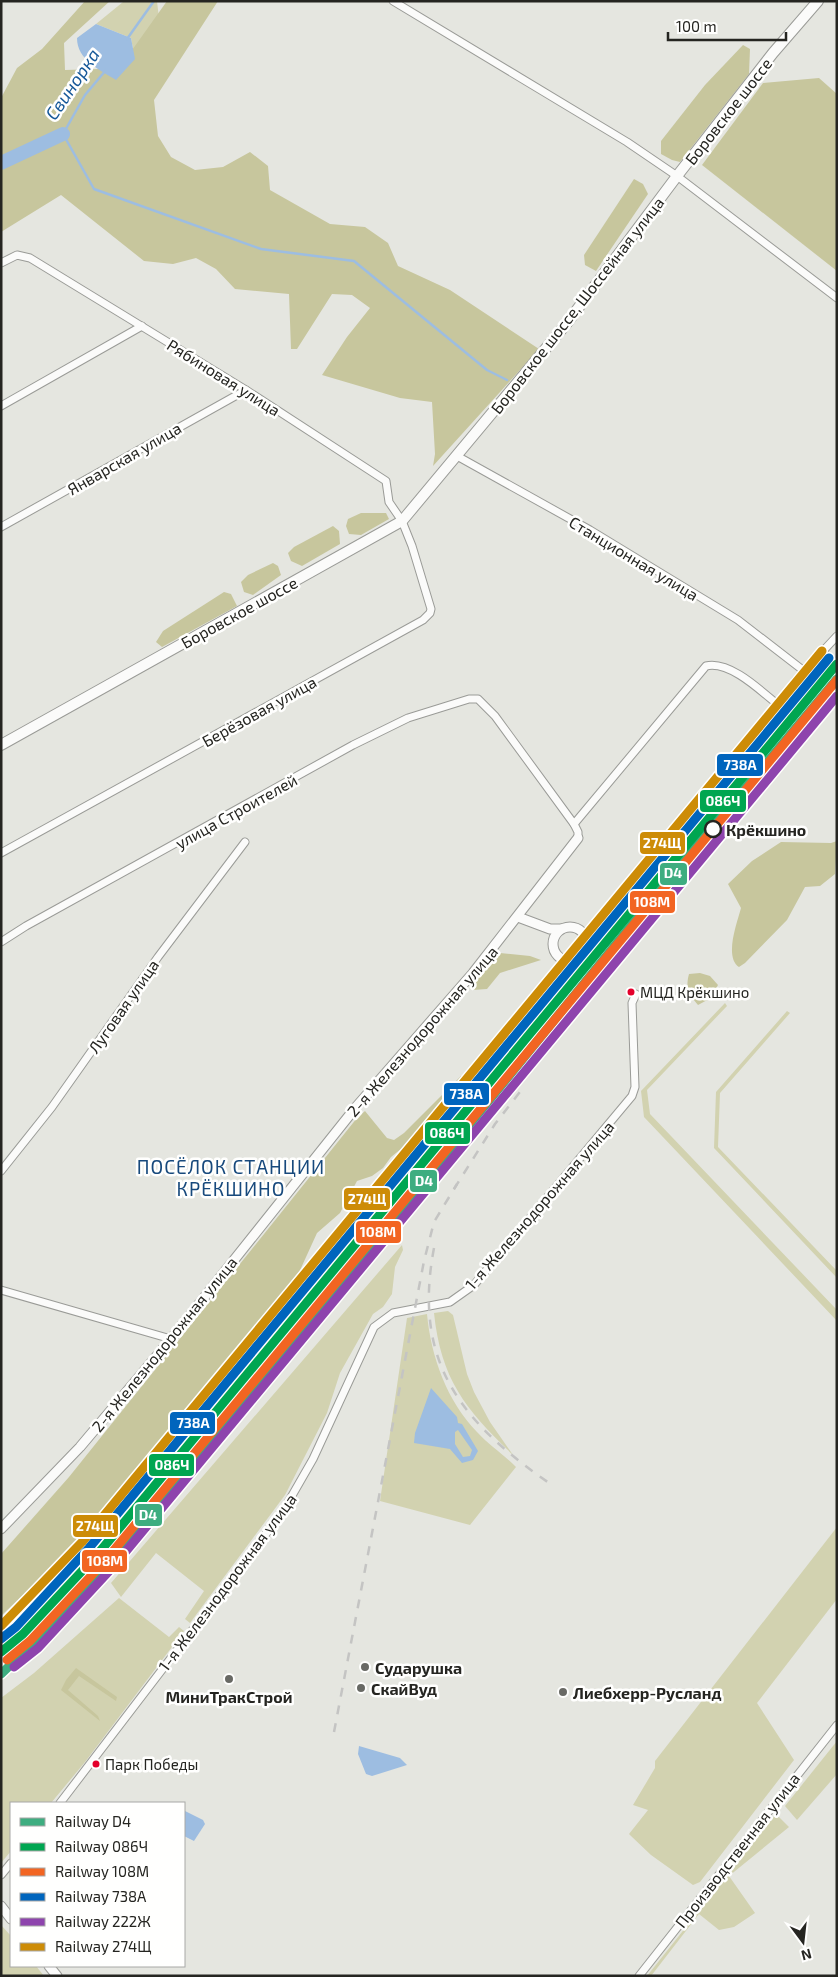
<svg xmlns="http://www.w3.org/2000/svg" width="838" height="1977" font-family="'Exo 2',sans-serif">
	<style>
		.green { fill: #d2d2b0 }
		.forest { fill: #c7c69d }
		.water { fill: #9dbde1; fill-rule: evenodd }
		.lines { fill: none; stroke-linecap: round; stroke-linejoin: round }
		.stream { stroke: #9dbde1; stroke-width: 2.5 }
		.river { stroke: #9dbde1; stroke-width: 14 }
		.minor-casing { stroke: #9a9b97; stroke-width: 9 }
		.tertiary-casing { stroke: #9a9b97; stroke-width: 11 }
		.secondary-casing { stroke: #9a9b97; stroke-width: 12 }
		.minor { stroke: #fbfbfa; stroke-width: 7 }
		.tertiary { stroke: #fbfbfa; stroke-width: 9 }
		.secondary { stroke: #fbfbfa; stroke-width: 10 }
		.rail { stroke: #c4c4c3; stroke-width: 2.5; stroke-dasharray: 9 9; stroke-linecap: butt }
		.rail-1-casing { stroke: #fffffe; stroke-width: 12 }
		.rail-2-casing { stroke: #fffffe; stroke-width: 12 }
		.rail-3-casing { stroke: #fffffe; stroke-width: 12 }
		.rail-4-casing { stroke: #fffffe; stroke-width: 12 }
		.rail-5-casing { stroke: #fffffe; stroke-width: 12 }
		.rail-6-casing { stroke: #fffffe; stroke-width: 12 }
		.rail-1 { stroke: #3ead80; stroke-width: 9 }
		.rail-2 { stroke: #00a651; stroke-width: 9 }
		.rail-3 { stroke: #f26522; stroke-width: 9 }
		.rail-4 { stroke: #0065bd; stroke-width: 9 }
		.rail-5 { stroke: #8e44ad; stroke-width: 9 }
		.rail-6 { stroke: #cd8c07; stroke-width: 9 }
		.stop-dot { fill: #fffffe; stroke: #252521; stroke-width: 2.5 }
		.bus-dot { fill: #e4002b; stroke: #fffffe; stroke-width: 2 }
		.poi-dot { fill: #686964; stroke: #fffffe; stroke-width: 2 }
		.labels { text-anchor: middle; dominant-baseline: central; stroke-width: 5; stroke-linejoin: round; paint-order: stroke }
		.bus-label { font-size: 15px; fill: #252521; stroke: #fffffe; text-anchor: start }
		.street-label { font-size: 16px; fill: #252521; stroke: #fffffe }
		.stop-label { font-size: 16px; font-weight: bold; fill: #252521; stroke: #fffffe; text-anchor: start }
		.poi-label { font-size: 16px; font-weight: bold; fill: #252521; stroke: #fffffe; text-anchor: start }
		.water-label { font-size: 18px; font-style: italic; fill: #165898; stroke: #fffffe }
		.quarter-label { font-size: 19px; letter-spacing: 1px; fill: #17497c; stroke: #fffffe }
		.line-badge { stroke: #fffffe; stroke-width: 2 }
		.badge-label { font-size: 14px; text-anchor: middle; font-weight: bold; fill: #fff }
	</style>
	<rect width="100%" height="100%" fill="#e5e6e0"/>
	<g class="green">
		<polygon points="157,1 159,19 135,59 131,38 96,24 123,2"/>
		<polygon points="725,1003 727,1006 647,1090 650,1114 837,1310 837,1321 644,1117 641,1091"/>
		<polygon points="787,1011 790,1013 720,1093 718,1147 837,1271 837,1278 714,1148 716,1092"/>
		<polygon points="402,1245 403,1250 395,1267 392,1294 383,1307 373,1314 340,1373 327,1413 285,1495 190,1623 185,1619 204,1591 156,1553 121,1597 111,1583"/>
		<path d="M448,1311L453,1315L467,1374L474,1392L490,1422L513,1455C466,1410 441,1380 434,1313Z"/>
		<path d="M427,1314C431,1357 447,1401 477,1432C490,1446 502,1453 516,1467L470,1525L380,1501L407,1318Z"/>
		<polygon points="837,1527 837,1599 757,1703 794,1760 700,1882 693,1885 651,1855 631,1836 629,1834 648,1810 633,1805 655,1768 655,1761"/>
		<polygon points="119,1598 169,1637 179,1627 184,1631 85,1762 51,1803 11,1803 11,1851 1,1863 1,1698 34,1673"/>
		<polygon points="837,1741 837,1774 797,1820 785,1806"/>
		<polygon points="776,1814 789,1827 729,1876 755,1913 734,1927 719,1930 699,1914 651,1976 647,1976"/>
		<polygon points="1,1925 11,1936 11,1966 36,1966 44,1976 1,1976"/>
	</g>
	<g class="forest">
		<polygon points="85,1 110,1 64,43 65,70 98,69 130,53 167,1 218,1 154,100 158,136 171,157 195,170 223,167 250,152 268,166 270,190 330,224 365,227 388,243 398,266 450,290 539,349 433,466 435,454 432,402 400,398 322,375 347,337 370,308 352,295 332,294 297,349 291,349 289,294 235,289 216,269 196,258 173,264 144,261 61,195 1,232 1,98 17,68 42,49"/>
		<polygon points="743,45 750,49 749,74 680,162 672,160 661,154 661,141 705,85"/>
		<polygon points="819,78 837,94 837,271 702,165 763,83"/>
		<polygon points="634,179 643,184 648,194 596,271 585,265 584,255"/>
		<polygon points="361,513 386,513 389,519 361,535 349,534 346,526 348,519"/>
		<polygon points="333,526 339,531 340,544 302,566 291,561 288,553 294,547"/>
		<polygon points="273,563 278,566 281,575 253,595 244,592 241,582 248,575"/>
		<polygon points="224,592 231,594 237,606 162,647 156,642 163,631"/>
		<path d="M837,841L835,874L820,886L805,887L787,920L745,963L739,967C724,957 737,923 741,908L728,884L752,861L781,842L831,843Z"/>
		<polygon points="500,953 530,956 541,960 500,973 487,989 473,990 470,987"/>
		<path d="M700,973L710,976L718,985L711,998L698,1005C689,995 685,987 689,974Z"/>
		<polygon points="461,1076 465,1080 422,1132 391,1157 383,1168 372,1176 357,1181 340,1213 317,1233 291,1290 241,1362 125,1497 1,1616 1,1554 69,1477 357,1118 365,1111 387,1138 394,1140 404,1133"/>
		<polygon points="76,1668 117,1697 116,1701 79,1676 68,1690 98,1716 100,1721 61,1690 66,1680"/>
	</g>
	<g class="water">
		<path d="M96,24L131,38L135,59L116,80C100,70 77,60 77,38Z"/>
		<path d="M431,1388L457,1417L458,1423L462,1424L478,1451L473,1460L462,1463L450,1449L414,1443L415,1433ZM458,1430L472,1450L470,1456L463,1457L455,1444V1432Z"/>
		<polygon points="359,1746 400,1758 407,1765 372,1776 366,1774 358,1754"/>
		<polygon points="185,1811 203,1820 205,1824 194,1841 184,1836"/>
	</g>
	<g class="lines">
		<g class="stream">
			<polyline points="127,39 154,1"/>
			<polyline points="106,70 85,95 63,134 94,189 261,249 354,261 487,370 507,380"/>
		</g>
		<polyline class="river" points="1,163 63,134"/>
		<g class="minor-casing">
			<g id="minor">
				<polyline points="393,1 627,142 677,176 837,298"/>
				<polyline points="1,263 17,255 30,258 246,390 386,481 389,502 402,521 412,546 431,609 430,613 423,620 1,853"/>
				<polyline points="1,406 142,326"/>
				<polyline points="457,456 590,530 738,620 804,671"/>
				<polyline points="1,527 246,390"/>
				<polyline points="722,771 744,754 776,721 796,680 837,636"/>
				<path d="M574,824L706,666C731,660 764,694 783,709"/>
				<polyline points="1,942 26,926 353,745 408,718 469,699 478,699 495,716 574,824 578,832 578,838"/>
				<polyline points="1,1171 52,1107 158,957 245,842"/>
				<polyline points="1,1290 171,1339"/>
				<polyline points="60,1803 282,1513 313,1459 374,1327 393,1313 450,1302 474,1285 632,1096 635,1087 632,1003 636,994"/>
				<polyline points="1,1875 11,1863"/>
				<polyline points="639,1976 837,1725"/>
			</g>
		</g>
		<g class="tertiary-casing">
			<g id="tertiary">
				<polyline points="518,917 550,929 561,929"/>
				<circle cx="570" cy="944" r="17"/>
				<polyline points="1,1529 80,1447 171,1339 356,1107 473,973 578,838"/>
				<polyline points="1,1906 11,1919"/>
				<polyline points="49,1966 57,1976"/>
			</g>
		</g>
		<g class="secondary-casing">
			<polyline id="secondary" points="1,745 402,521 567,323 677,176 773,53 818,1"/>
		</g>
		<use href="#minor" class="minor"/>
		<use href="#tertiary" class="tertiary"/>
		<use href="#secondary" class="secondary"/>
		<g class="rail">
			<polyline points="454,1189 495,1124 523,1088"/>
			<path d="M434,1248C412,1363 462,1423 552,1485"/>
			<polyline points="334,1732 424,1261 434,1222 457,1184"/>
		</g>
		<g class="rail-1-casing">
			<polyline id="rail-1" points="1,1674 70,1608 108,1564 304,1328 673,874 837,679"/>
		</g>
		<g class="rail-2-casing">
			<polyline id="rail-2" points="1,1652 23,1634 97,1555 837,664"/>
		</g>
		<g class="rail-3-casing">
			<polyline id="rail-3" points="7,1660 30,1641 105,1561 837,680"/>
		</g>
		<g class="rail-4-casing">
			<polyline id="rail-4" points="1,1639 16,1627 89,1548 829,658"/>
		</g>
		<g class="rail-5-casing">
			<polyline id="rail-5" points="14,1667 38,1648 112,1568 837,696"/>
		</g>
		<g class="rail-6-casing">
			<polyline id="rail-6" points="1,1626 82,1542 822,651"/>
		</g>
		<use href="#rail-1" class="rail-1"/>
		<use href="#rail-2" class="rail-2"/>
		<use href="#rail-3" class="rail-3"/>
		<use href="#rail-4" class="rail-4"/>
		<use href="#rail-5" class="rail-5"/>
		<use href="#rail-6" class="rail-6"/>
	</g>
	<circle class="stop-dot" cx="713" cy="829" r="8"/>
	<g class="bus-dot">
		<circle cx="631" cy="992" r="4.5"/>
		<circle cx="96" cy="1764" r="4.5"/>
	</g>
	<g class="poi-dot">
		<circle cx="365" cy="1667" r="5"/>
		<circle cx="229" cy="1679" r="5"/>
		<circle cx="361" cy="1688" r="5"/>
		<circle cx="563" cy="1692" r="5"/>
	</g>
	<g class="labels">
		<g class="bus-label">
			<text x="640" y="992">МЦД Крёкшино</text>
			<text x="105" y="1764">Парк Победы</text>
		</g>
		<g class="street-label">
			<text transform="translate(728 111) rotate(-52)">Боровское шоссе</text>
			<text transform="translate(577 305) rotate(-52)">Боровское шоссе, Шоссейная улица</text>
			<text transform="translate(224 377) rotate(32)">Рябиновая улица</text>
			<text transform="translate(124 458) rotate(-30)">Январская улица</text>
			<text transform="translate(634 558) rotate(31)">Станционная улица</text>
			<text transform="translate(239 612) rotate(-29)">Боровское шоссе</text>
			<text transform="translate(259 711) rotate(-29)">Берёзовая улица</text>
			<text transform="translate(236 811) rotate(-29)">улица Строителей</text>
			<text transform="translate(123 1006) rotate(-55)">Луговая улица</text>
			<text transform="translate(422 1031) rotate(-49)">2-я Железнодорожная улица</text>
			<text transform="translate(539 1205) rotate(-49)">1-я Железнодорожная улица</text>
			<text transform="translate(164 1344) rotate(-51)">2-я Железнодорожная улица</text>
			<text transform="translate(227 1582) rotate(-53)">1-я Железнодорожная улица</text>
			<text transform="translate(737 1850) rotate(-52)">Производственная улица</text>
		</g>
		<g class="stop-label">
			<text x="726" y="829">Крёкшино</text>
		</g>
		<g class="poi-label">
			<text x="375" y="1667">Сударушка</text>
			<text x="371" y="1688">СкайВуд</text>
			<text x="573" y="1692">Лиебхерр-Русланд</text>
			<text x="229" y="1696" text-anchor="middle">МиниТракСтрой</text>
		</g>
		<g class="water-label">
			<text transform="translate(72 84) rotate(-56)">Свинорка</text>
		</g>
		<g class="quarter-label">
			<text x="231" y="1166">ПОСЁЛОК СТАНЦИИ<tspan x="231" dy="22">КРЁКШИНО</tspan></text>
		</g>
	</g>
	<g class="line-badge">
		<rect x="716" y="753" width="48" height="24" rx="5" fill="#0065bd"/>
		<rect x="699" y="789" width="48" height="24" rx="5" fill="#00a651"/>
		<rect x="639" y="831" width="47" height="24" rx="5" fill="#cd8c07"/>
		<rect x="659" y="862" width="29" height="24" rx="5" fill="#3ead80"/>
		<rect x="629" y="890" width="47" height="24" rx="5" fill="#f26522"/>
		<rect x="443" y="1082" width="47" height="24" rx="5" fill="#0065bd"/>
		<rect x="424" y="1121" width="47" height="24" rx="5" fill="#00a651"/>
		<rect x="409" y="1169" width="29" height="24" rx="5" fill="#3ead80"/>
		<rect x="343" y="1187" width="48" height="24" rx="5" fill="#cd8c07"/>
		<rect x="355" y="1220" width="47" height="24" rx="5" fill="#f26522"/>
		<rect x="169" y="1411" width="47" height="24" rx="5" fill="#0065bd"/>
		<rect x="148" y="1453" width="47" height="24" rx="5" fill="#00a651"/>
		<rect x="134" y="1503" width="29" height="24" rx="5" fill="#3ead80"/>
		<rect x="72" y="1514" width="47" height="24" rx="5" fill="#cd8c07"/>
		<rect x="81" y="1549" width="47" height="24" rx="5" fill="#f26522"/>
	</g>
	<g class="badge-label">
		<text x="740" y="770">738А</text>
		<text x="723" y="806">086Ч</text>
		<text x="662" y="848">274Щ</text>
		<text x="673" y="878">D4</text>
		<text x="652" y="907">108М</text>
		<text x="466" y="1099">738А</text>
		<text x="447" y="1138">086Ч</text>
		<text x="424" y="1186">D4</text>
		<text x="367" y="1204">274Щ</text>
		<text x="378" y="1237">108М</text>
		<text x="193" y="1428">738А</text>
		<text x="172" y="1470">086Ч</text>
		<text x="148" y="1520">D4</text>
		<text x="95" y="1531">274Щ</text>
		<text x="105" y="1566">108М</text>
	</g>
	<rect width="838" height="1977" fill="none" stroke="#252521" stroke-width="5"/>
	<rect x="10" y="1802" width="175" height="165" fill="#fffffe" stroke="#a8a8a6"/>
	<rect x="20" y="1818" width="25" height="8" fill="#3ead80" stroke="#a8a8a6"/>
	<text x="55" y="1827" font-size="15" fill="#252521">Railway D4</text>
	<rect x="20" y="1843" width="25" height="8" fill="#00a651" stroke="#a8a8a6"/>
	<text x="55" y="1852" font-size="15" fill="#252521">Railway 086Ч</text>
	<rect x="20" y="1868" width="25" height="8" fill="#f26522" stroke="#a8a8a6"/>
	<text x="55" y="1877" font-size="15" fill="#252521">Railway 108М</text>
	<rect x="20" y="1893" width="25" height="8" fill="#0065bd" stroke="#a8a8a6"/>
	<text x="55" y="1902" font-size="15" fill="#252521">Railway 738А</text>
	<rect x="20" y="1918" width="25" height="8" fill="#8e44ad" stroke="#a8a8a6"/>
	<text x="55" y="1927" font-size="15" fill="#252521">Railway 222Ж</text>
	<rect x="20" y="1943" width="25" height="8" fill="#cd8c07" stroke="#a8a8a6"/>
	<text x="55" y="1952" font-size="15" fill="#252521">Railway 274Щ</text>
	<g transform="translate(803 1942) rotate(165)" stroke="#fffffe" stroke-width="4" paint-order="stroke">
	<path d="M0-4L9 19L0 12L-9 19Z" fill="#252521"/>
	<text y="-8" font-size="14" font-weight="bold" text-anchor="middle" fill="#252521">N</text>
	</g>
	<path d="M668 32v8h118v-8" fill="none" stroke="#252521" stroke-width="2.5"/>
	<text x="676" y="32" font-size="15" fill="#252521" stroke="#fffffe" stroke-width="4" paint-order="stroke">100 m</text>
</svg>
